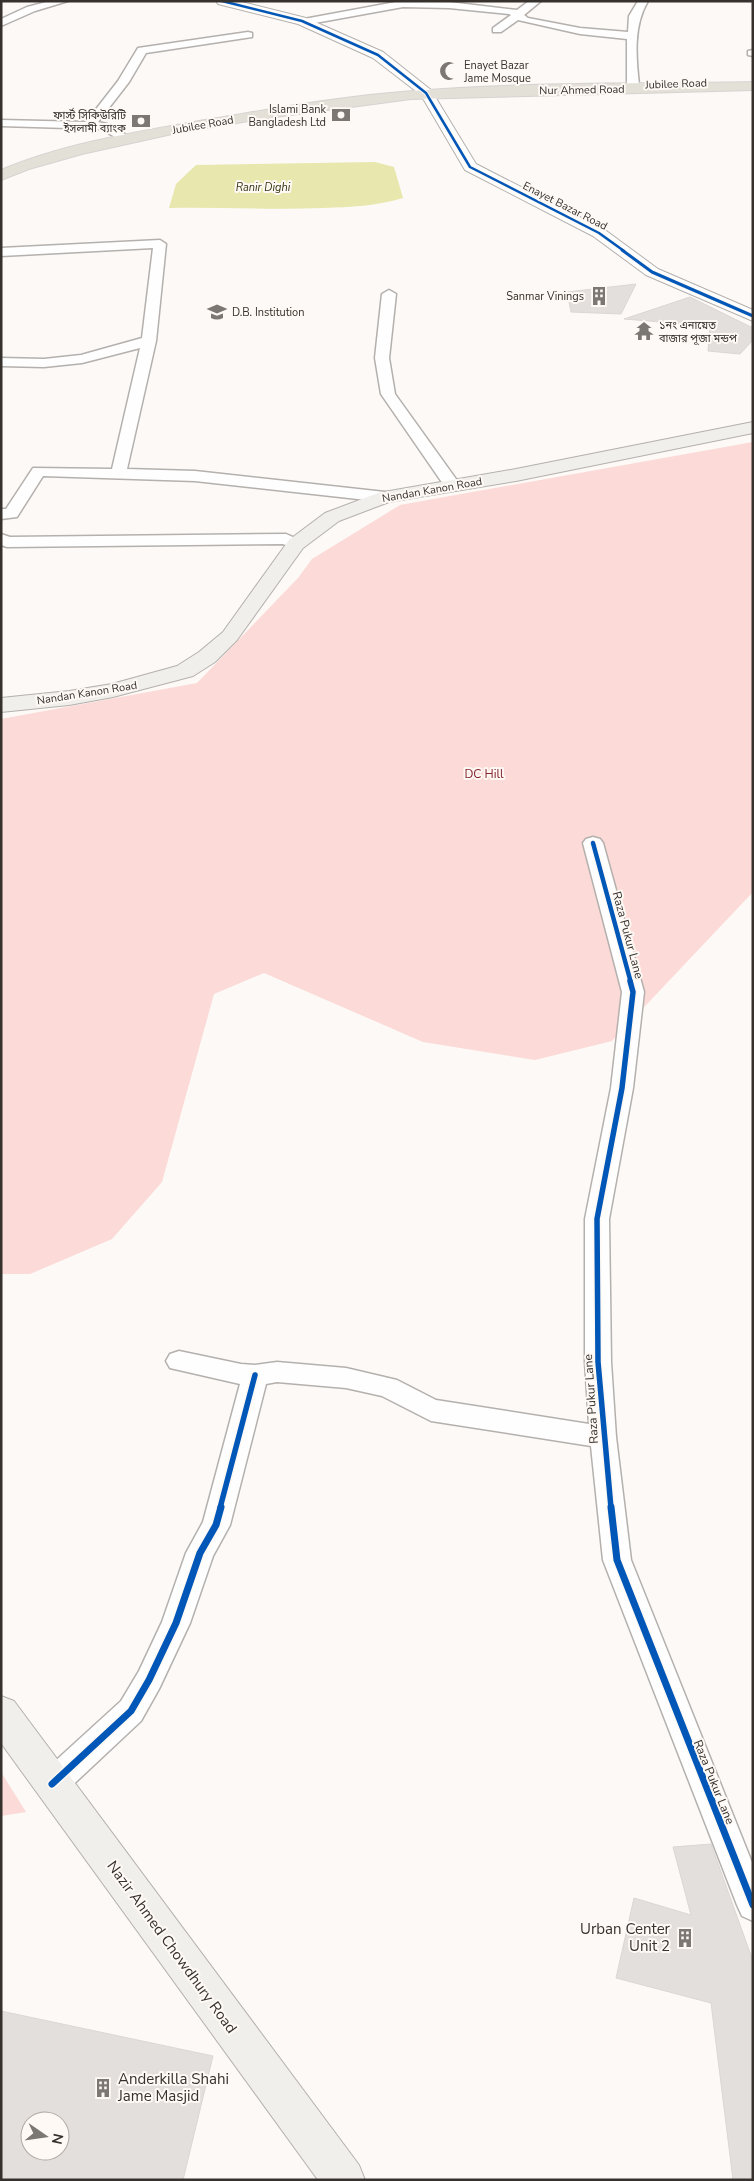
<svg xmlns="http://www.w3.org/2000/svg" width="754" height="2181" font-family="'Nunito Sans','Noto Sans Bengali',sans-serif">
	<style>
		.green { fill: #fcdad7 }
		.water { fill: #e8e7ad }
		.building { fill: #e3dfdc; stroke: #dcd7d5; fill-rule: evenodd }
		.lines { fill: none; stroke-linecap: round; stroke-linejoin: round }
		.minor-casing { stroke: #b4b0ad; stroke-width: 3 }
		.tertiary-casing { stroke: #b4b0ad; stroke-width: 2 }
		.secondary-casing { stroke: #b4b0ad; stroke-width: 2 }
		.primary-casing { stroke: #d6d3d2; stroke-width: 2 }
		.minor { fill: #fffefe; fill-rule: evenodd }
		.tertiary { fill: #fffefe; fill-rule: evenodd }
		.secondary { fill: #f1efeb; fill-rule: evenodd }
		.primary { fill: #e3e0d7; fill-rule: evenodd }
		.cycleway-far4-casing { stroke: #fef9f4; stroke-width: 4.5 }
		.cycleway-far3-casing { stroke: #fef9f4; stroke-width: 5 }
		.cycleway-far2-casing { stroke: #fef9f4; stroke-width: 7 }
		.cycleway-far1-casing { stroke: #fef9f4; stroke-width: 9 }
		.cycleway-casing { stroke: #fef9f4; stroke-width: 10 }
		.cycleway-far4 { stroke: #0057b8; stroke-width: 2.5 }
		.cycleway-far3 { stroke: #0057b8; stroke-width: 3 }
		.cycleway-far2 { stroke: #0057b8; stroke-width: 4.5 }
		.cycleway-far1 { stroke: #0057b8; stroke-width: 5.5 }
		.cycleway { stroke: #0057b8; stroke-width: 7 }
		.labels { text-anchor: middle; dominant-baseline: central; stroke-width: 4; stroke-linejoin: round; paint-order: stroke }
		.far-poi-label { font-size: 11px; fill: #36312d; stroke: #fef9f4; text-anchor: start }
		.far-street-label { font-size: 11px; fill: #36312d; stroke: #fef9f4 }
		.far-water-label { font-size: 11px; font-style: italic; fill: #363511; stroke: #fef9f4 }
		.park-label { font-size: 12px; fill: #84222b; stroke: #fef9f4 }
		.street-label { font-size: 12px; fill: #36312d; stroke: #fef9f4 }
		.near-poi-label { font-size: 15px; fill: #36312d; stroke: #fef9f4; text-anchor: end }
		.near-street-label { font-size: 15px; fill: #36312d; stroke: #fef9f4 }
	</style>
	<rect width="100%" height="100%" fill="#fcf9f6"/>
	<g class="green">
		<polygon points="753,442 753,892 612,1041 535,1060 423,1042 264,973 214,994 162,1182 112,1239 30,1274 1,1274 1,719 197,683 298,578 312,559 400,505"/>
		<polygon points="1,1772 26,1812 1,1816"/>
	</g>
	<path class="water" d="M375,162L394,167L403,198C376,206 351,207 323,208C271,210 220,207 169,208L176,184L196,165Z"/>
	<g class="building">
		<polygon points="636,284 621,314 571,312 567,292"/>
		<polygon points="690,297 753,328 753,340 740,354 708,351 710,326 624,319"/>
		<polygon points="711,1844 753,1961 753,2180 733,2180 711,2003 616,1978 634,1898 691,1915 673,1847"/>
		<path d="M1,2011L213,2056L183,2180H1ZM30,2121H60V2151H30Z"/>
	</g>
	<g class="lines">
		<g class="minor-casing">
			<g id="minor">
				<polygon points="50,1 68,1 35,11 1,26 1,19 27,7"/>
				<path d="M401,1L449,2L517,10L529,1H541L524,15L528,18L580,28L628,32L629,16L638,1H648C633,26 636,57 639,85L633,88L627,85V39L580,34L518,20L501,32H493V28L511,15L509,14L449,8L403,7L304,25L299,22L304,19Z"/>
				<polygon points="248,32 252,33 252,37 146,53 129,82 98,122 107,124 130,137 130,141 122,141 101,129 1,126 1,120 86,122 118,81 138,48"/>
				<polygon points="753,50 753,56 748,55 748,51"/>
				<polygon points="160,240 166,244 156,341 127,469 195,471 385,492 391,494 393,497 391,500 385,502 195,481 43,476 17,517 1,519 1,509 6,509 33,468 112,469 140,348 82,363 44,367 1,366 1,358 44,359 81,355 142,338 153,248 1,256 1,248"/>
				<polygon points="389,290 396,294 389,358 395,394 461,486 459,489 447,489 441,481 381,394 375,358 382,294"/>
				<polygon points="1,534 10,537 286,534 302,541 304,544 296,549 283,544 7,547 1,545"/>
				<polygon points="593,837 600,839 603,843 644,992 633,1088 609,1219 611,1362 616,1437 631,1560 753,1865 753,1921 742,1916 737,1905 603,1560 591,1446 431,1421 382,1396 346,1388 277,1382 266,1384 230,1525 213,1556 190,1623 159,1689 141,1721 63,1794 52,1798 41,1794 37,1784 41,1774 121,1701 139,1671 162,1622 186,1553 203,1522 240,1384 170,1368 166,1361 170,1354 179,1351 241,1364 255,1365 277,1362 346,1368 397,1380 436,1400 589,1424 585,1362 585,1219 611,1088 622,992 583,843 586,839"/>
			</g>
		</g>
		<g class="tertiary-casing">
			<polygon id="tertiary" points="216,1 238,1 306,18 383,52 431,90 476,164 605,230 658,269 753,310 753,321 646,275 593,236 465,170 421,95 373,58 298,24 218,4"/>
		</g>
		<g class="secondary-casing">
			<g id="secondary">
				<polygon points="753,422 753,433 516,481 389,502 339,521 303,548 237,640 215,662 193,676 113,697 69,705 1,712 1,698 69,691 112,684 177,666 199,652 223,632 289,540 325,513 378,493 516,469"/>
				<polygon points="1,1696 14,1701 359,2165 365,2180 318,2180 1,1743"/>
			</g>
		</g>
		<g class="primary-casing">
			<path id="primary" d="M753,82V90L411,99L261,119L172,134L82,154L29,169L1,180V170C65,143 137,132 205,120C273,109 343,96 413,91C526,82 640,84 753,82Z"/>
		</g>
		<use href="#minor" class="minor"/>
		<use href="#tertiary" class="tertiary"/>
		<use href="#secondary" class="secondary"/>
		<use href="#primary" class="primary"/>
		<g class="cycleway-far4-casing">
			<polyline id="cycleway-far4" points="222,1 302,21 378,55 426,93 470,167 599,233 624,251"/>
		</g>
		<g class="cycleway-far3-casing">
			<polyline id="cycleway-far3" points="622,250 652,272 753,316"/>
		</g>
		<g class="cycleway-far2-casing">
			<polyline id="cycleway-far2" points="593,843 631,983"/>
		</g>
		<g class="cycleway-far1-casing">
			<g id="cycleway-far1">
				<polyline points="220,1508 255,1375"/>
				<polyline points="611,1508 598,1362 597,1219 622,1088 633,992 630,981"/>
			</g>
		</g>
		<g class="cycleway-casing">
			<g id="cycleway">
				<polyline points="611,1507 617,1560 753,1905"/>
				<polyline points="52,1784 131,1711 149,1680 176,1623 200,1553 216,1525 221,1507"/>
			</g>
		</g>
		<use href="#cycleway-far4" class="cycleway-far4"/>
		<use href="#cycleway-far3" class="cycleway-far3"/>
		<use href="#cycleway-far2" class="cycleway-far2"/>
		<use href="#cycleway-far1" class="cycleway-far1"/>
		<use href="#cycleway" class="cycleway"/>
	</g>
	<defs>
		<g id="mosque-bare" transform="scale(1.5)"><path d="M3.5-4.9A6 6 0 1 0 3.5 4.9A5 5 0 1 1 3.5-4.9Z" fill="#7b7773" stroke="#fef9f4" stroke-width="2.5" paint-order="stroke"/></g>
		<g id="bank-bare" transform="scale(1.5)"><path d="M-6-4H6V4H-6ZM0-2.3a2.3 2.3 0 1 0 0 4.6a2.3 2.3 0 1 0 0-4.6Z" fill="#7b7773" stroke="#fef9f4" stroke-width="2.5" paint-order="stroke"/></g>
		<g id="building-bare" transform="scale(1.5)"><path d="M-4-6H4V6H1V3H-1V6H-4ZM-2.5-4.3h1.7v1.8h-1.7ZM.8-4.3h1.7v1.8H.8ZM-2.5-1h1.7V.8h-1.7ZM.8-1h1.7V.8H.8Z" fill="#7b7773" stroke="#fef9f4" stroke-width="2.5" paint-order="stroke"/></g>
		<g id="school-bare" transform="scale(1.5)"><path d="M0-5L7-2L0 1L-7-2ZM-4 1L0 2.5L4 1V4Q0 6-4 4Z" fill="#7b7773" stroke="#fef9f4" stroke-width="2.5" paint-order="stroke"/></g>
		<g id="temple-bare" transform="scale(1.5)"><path d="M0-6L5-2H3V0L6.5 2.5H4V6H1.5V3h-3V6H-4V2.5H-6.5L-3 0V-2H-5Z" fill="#7b7773" stroke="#fef9f4" stroke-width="2.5" paint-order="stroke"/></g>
	</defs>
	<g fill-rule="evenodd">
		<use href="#mosque-bare" x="449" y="71"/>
		<use href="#bank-bare" x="341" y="115"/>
		<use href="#bank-bare" x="141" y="121"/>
		<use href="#building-bare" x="599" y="296"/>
		<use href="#school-bare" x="217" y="312"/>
		<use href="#temple-bare" x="644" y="331"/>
		<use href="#building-bare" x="685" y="1938"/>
		<use href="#building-bare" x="103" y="2088"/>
	</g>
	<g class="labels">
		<g class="far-poi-label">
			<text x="464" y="65">Enayet Bazar<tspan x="464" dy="13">Jame Mosque</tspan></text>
			<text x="326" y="109" text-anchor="end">Islami Bank<tspan x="326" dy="13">Bangladesh Ltd</tspan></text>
			<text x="126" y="115" text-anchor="end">ফার্স্ট সিকিউরিটি<tspan x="126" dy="13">ইসলামী ব্যাংক</tspan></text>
			<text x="584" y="296" text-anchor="end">Sanmar Vinings</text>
			<text x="232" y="312">D.B. Institution</text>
			<text x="659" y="325">১নং এনায়েত<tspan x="659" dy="13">বাজার পূজা মন্ডপ</tspan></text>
		</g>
		<g class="far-street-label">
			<text transform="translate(676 84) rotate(-2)">Jubilee Road</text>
			<text transform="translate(582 90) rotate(-1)">Nur Ahmed Road</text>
			<text transform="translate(203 125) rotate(-10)">Jubilee Road</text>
			<text transform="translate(565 206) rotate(27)">Enayet Bazar Road</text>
			<text transform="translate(432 490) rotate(-10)">Nandan Kanon Road</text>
			<text transform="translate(87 693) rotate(-9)">Nandan Kanon Road</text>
		</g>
		<g class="far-water-label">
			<text x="263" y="187">Ranir Dighi</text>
		</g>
		<g class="park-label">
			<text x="484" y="774">DC Hill</text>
		</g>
		<g class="street-label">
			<text transform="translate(628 935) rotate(75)">Raza Pukur Lane</text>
			<text transform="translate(591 1399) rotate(-94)">Raza Pukur Lane</text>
			<text transform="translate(714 1782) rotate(68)">Raza Pukur Lane</text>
		</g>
		<g class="near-poi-label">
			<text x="670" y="1929">Urban Center<tspan x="670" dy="17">Unit 2</tspan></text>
			<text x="118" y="2079" text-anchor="start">Anderkilla Shahi<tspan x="118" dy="17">Jame Masjid</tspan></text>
		</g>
		<g class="near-street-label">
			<text transform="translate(172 1947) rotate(54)">Nazir Ahmed Chowdhury Road</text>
		</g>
	</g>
	<rect width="754" height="2181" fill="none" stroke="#36312d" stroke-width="5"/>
	<g transform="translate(45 2136) rotate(103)"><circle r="24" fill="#fef9f4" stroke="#aea9a4"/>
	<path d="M0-4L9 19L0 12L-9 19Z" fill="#7b7773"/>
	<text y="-8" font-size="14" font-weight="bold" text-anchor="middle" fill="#36312d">N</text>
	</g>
</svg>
